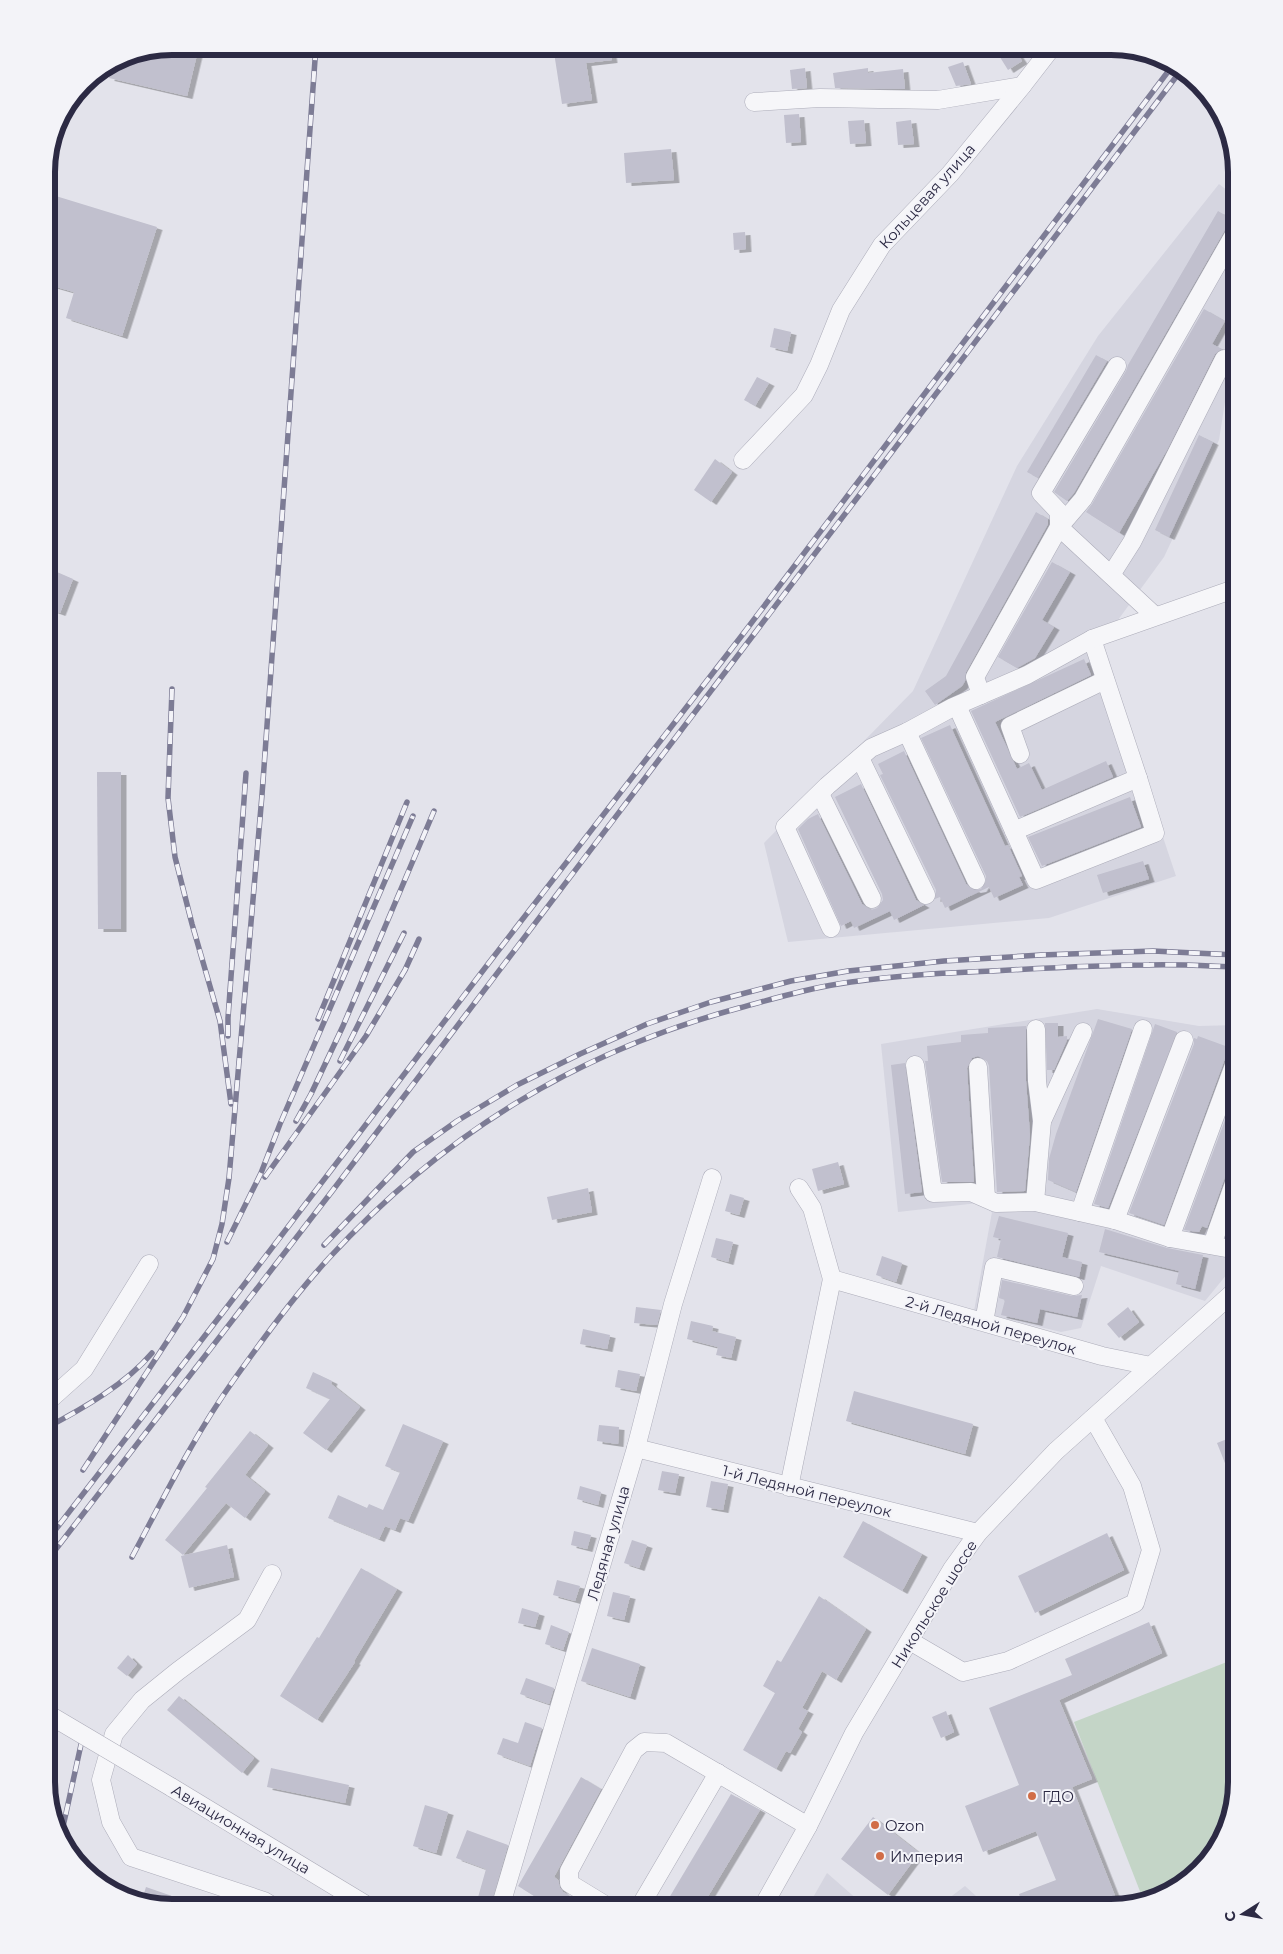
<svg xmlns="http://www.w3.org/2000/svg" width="1283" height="1954" font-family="Montserrat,sans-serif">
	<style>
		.built { fill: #d5d5e0 }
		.green { fill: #c4d5c7 }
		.building { fill: #c1c0ce; filter: url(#shadow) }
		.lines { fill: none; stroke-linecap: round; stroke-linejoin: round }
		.minor-casing { stroke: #acacb9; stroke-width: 19 }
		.minor { stroke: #f6f6f9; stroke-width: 18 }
		.rail-casing { stroke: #7d7c95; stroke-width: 5.5 }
		.rail { stroke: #f3f3f8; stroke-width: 4; stroke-dasharray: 11; stroke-linecap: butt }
		.minor-bridge-casing { stroke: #acacb9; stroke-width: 19; stroke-linecap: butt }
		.minor-bridge { stroke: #f6f6f9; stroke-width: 18 }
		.poi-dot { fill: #d16d47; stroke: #f3f3f8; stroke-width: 2 }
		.labels { text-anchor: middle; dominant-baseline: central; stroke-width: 4; stroke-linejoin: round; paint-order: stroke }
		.street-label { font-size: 15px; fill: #2c2a44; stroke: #f3f3f8 }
		.poi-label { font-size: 15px; fill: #2c2a44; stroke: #f3f3f8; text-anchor: start }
		.rim { fill: none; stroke: #2c2a44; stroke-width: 6 }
	</style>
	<defs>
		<filter id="shadow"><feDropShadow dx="5.5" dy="3" stdDeviation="0" flood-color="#0004"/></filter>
	</defs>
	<rect width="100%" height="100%" fill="#e3e3eb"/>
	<g class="built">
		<polygon points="1219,184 1237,198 1237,326 1219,440 1164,557 1099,646 1176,876 1049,918 788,942 764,843 913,691 1017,466 1098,336"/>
		<polygon points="1097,1009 1199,1026 1237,1025 1237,1265 1232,1268 1205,1301 1101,1266 1081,1328 1061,1332 974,1311 992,1212 978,1203 898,1212 881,1044"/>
		<polygon points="827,1873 867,1908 807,1908"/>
		<polygon points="965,1886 989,1908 936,1908"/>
	</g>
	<polygon class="green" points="1237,1658 1237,1782 1220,1845 1173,1891 1143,1899 1074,1722"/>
	<g class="building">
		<polygon points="172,46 199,46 187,96 109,78 112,64 124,56"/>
		<polygon points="553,46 610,46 612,60 586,63 592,100 562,104"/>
		<polygon points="993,46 1012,46 1022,61 1008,70"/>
		<polygon points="963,62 971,84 956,86 948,67"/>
		<polygon points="805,68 807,88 792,89 790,70"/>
		<polygon points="868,68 868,73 903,69 905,89 835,88 833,73"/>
		<polygon points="799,114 801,142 786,143 784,115"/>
		<polygon points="864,120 866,143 850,144 848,121"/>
		<polygon points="911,120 914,144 898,145 896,122"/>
		<polygon points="671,149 674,180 626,183 624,153"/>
		<polygon points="46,193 157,227 122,336 66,318 74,292 46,284"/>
		<polygon points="1218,211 1235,221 1226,228 1074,493 1067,501 1054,492 1126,371 1128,365"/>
		<polygon points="745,232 746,249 734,250 733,233"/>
		<polygon points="1204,309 1225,321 1212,344 1222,349 1215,354 1167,450 1119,533 1086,512 1092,504"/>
		<polygon points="774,328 791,332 787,351 770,347"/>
		<polygon points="1096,355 1107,361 1038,478 1027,472"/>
		<polygon points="757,377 769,383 755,406 744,400"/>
		<polygon points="1199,435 1213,442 1169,537 1155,530"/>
		<polygon points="715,459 732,472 711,502 694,490"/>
		<polygon points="1036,512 1048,519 1048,524 966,672 965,681 962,686 935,705 925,691 946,676"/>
		<polygon points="1052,562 1070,572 1042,620 1054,627 1035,658 1017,668 998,657"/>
		<polygon points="57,572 73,579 60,613 46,608 46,599"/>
		<polygon points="1084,659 1091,675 995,722 1017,769 1029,763 1042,790 1106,761 1113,777 1020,817 971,711"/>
		<polygon points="950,725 1005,846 1008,845 1022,876 1019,877 1023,885 994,898 989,887 945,908 940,897 935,899 936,890 880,775 883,774 878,764 904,751 966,884 975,890 981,889 986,881 986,876 921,738"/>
		<polygon points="97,772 121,772 121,929 98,929"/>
		<polygon points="861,784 916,900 924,905 894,920 890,911 854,928 851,921 841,926 798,829 808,819 818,814 862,904 871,910 877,908 883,900 882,894 835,797"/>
		<polygon points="1130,797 1141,827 1042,866 1028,837"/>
		<polygon points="1143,861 1149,879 1103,893 1097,875"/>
		<polygon points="1098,1019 1132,1029 1076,1192 1048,1180 1049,1159 1056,1134"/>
		<polygon points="1045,1023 1058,1023 1058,1037 1067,1036 1067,1040 1054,1070 1047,1070"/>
		<polygon points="1155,1024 1177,1032 1108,1208 1094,1204"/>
		<polygon points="1026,1026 1026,1081 1030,1135 1025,1191 997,1192 989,1066 987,1061 978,1056 972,1058 967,1068 974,1182 942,1182 925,1061 928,1061 927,1046 961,1042 961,1035 988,1033 988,1028"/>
		<polygon points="1198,1036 1231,1048 1227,1053 1164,1225 1129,1213 1194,1044 1194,1038 1197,1039"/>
		<polygon points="905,1063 922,1192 905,1194 891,1065"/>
		<polygon points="1237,1088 1237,1153 1232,1166 1227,1171 1207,1228 1202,1226 1199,1232 1184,1230"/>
		<polygon points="838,1162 844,1184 818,1191 812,1169"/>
		<polygon points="588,1188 592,1212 552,1220 547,1197"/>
		<polygon points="730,1194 744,1198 739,1215 725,1211"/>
		<polygon points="999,1216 1068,1233 1062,1257 1082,1262 1079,1277 997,1257 1001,1239 993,1237"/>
		<polygon points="1105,1229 1167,1248 1203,1255 1195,1289 1176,1284 1179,1271 1099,1252"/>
		<polygon points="716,1238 733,1242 728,1262 711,1257"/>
		<polygon points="882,1256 902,1263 896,1282 876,1275"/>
		<polygon points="1002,1280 1072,1296 1082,1295 1077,1317 1040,1309 1037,1323 1001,1315 1005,1300 999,1298"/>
		<polygon points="636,1307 661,1310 657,1325 634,1323"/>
		<polygon points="1128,1307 1139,1322 1119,1338 1107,1324"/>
		<polygon points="691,1321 713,1326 712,1331 736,1337 731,1358 716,1355 718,1347 687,1339"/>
		<polygon points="583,1329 610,1335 607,1349 580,1344"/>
		<polygon points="618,1370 640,1374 636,1391 615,1387"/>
		<polygon points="313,1372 332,1381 331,1384 360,1407 326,1450 303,1433 330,1399 306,1388"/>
		<polygon points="854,1391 973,1424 965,1454 846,1421"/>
		<polygon points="403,1424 443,1441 408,1521 400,1518 395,1530 385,1526 379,1539 328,1518 338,1495 367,1508 369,1504 383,1510 400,1472 385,1466"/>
		<polygon points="599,1425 619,1427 618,1444 597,1441"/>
		<polygon points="250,1431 268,1445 245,1475 265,1491 245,1518 226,1503 183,1555 165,1540 207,1488 205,1487"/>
		<polygon points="1237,1435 1237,1490 1236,1491 1217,1443"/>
		<polygon points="662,1471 679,1474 675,1493 658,1490"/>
		<polygon points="711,1481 728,1484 723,1510 706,1507"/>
		<polygon points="580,1486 601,1492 598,1505 577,1499"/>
		<polygon points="863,1521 922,1554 902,1591 843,1557"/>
		<polygon points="574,1531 591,1535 587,1549 571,1545"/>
		<polygon points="1107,1533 1124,1570 1035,1613 1018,1576"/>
		<polygon points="632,1540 647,1545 639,1568 624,1563"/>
		<polygon points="227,1545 234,1577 189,1588 181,1556"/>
		<polygon points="361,1568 397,1589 354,1661 355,1662 317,1720 280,1696 317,1637 319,1638"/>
		<polygon points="557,1580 580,1586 575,1601 553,1595"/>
		<polygon points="613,1592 630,1596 624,1620 607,1616"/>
		<polygon points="819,1596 866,1629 836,1680 822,1671 802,1708 808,1711 798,1729 802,1732 790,1753 786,1751 776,1769 743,1750 775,1693 763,1686 777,1660 781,1662"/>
		<polygon points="522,1608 539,1613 535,1627 518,1623"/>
		<polygon points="1149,1622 1162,1653 1059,1700 1092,1779 1072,1787 1119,1906 1111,1908 1024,1908 1019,1894 1056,1880 1036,1831 983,1852 965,1806 1019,1785 989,1708 1072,1675 1065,1659"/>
		<polygon points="551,1625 569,1632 563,1650 545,1644"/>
		<polygon points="592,1648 640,1664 630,1697 581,1681"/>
		<polygon points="128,1655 137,1664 127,1676 117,1668"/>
		<polygon points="526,1678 554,1688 549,1704 520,1694"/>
		<polygon points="179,1696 254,1758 242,1773 167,1710"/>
		<polygon points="946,1711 954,1732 941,1738 932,1717"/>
		<polygon points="525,1722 542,1728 530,1766 497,1754 503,1738 518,1743"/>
		<polygon points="271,1768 349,1785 345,1803 267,1787"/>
		<polygon points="581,1777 601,1789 554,1877 558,1880 560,1888 563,1892 589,1908 553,1908 518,1886"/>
		<polygon points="731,1794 760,1810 701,1908 663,1908"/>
		<polygon points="425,1805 448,1812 436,1853 413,1846"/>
		<polygon points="873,1817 919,1853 888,1895 841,1859"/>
		<polygon points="467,1830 508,1845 490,1908 475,1908 486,1869 456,1858"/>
		<polygon points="146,1887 198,1905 198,1908 164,1908 142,1900"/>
	</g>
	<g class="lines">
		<g class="minor-casing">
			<g id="minor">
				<polyline points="754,102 820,98 938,100 1022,86 1053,46"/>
				<polyline points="743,460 804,395 819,365 841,310 882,245 950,174 1022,86"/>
				<polyline points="1059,527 1083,499 1235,233"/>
				<polyline points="1059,527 1059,512 1041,493 1117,366"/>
				<polyline points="1111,575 1132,542 1224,359"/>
				<polyline points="981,695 975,677 1059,527 1155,616"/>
				<polyline points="957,706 1014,831 1138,778 1092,639"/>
				<polyline points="907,732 976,880"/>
				<polyline points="1020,754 1010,726 1105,680"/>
				<polyline points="860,758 926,895"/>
				<polyline points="820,794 872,899"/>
				<polyline points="1014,831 1036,880 1155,833 1138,778"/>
				<polyline points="831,928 785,827 827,786 871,748 907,732 953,707 1027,675 1092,639 1237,588"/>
				<polyline points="1036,1029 1037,1081 1042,1121"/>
				<polyline points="915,1065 933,1193 971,1192 996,1203 1035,1202 1115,1220 1170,1238 1237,1250"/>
				<polyline points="978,1067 986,1198"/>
				<polyline points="799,1188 812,1208 832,1279"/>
				<polyline points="1035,1202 1042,1121 1083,1032"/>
				<polyline points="1080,1212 1143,1029"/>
				<polyline points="1115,1220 1184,1040"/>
				<polyline points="1170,1238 1237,1057"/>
				<polyline points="1212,1245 1237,1175"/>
				<polyline points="984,1322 994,1267 1074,1286"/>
				<polyline points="46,1403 84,1369 149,1264"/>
				<polyline points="636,1448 978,1533"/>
				<polyline points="789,1487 832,1279 1102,1356 1151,1366"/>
				<polyline points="272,1574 247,1620 178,1671 142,1700 114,1734 101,1780 111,1822 131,1857 264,1901 276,1908"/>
				<polyline points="910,1641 963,1672 1008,1661 1135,1603 1151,1550 1132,1486 1093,1418"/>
				<polyline points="171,1787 371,1908"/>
				<polyline points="500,1908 636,1448 673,1304 712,1178"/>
				<polyline points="610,1908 569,1883 569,1871 634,1750 644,1742 666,1743 808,1826"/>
				<polyline points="639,1908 718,1773"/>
				<polyline points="762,1908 808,1826 854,1733 952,1569 978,1533 1056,1451 1237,1289"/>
			</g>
		</g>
		<use href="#minor" class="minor"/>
		<g class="rail-casing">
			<g id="rail">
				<polyline points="172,689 168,798 175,857 192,924 220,1021 231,1104"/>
				<polyline points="318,1019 407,802"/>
				<polyline points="228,1036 228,1018 246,773"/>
				<polyline points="340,1061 404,933"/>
				<polyline points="296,1121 311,1094 343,1026 434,811"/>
				<polyline points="265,1177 366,1036 405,970 419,939"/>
				<polyline points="227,1242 261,1173 280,1124 413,816"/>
				<polyline points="324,1245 413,1152 457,1121 517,1085 580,1054 647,1024 711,1002 791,981 848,971 944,961 1041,955 1153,951 1237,955"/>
				<path d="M46,1428C82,1409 126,1384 152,1353"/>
				<polyline points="83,1470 183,1317 213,1259 222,1224 229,1178 262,795 316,46"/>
				<polyline points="46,1542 227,1307 488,964 743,634 1173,65"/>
				<path d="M132,1557C164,1497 194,1436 233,1381C263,1339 294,1296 329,1258C443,1134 577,1052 739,1008C776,998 813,987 851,982C898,975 946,973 993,971C1045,968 1097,965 1149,965C1178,964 1208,966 1237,967"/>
				<polyline points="46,1562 333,1190 1182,69"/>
				<polyline points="61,1836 82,1740"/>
			</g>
		</g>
		<use href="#rail" class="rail"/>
		<g class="minor-bridge-casing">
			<polyline id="minor-bridge" points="46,1713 171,1787"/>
		</g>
		<use href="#minor-bridge" class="minor-bridge"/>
	</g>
	<g class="poi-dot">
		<circle cx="1032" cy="1796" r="5"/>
		<circle cx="875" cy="1825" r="5"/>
		<circle cx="880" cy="1856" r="5"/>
	</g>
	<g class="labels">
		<g class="street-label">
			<text transform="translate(927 196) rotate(-48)">Кольцевая улица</text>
			<text transform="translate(991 1325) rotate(16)">2-й Ледяной переулок</text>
			<text transform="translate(807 1491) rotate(14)">1-й Ледяной переулок</text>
			<text transform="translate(608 1543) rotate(-74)">Ледяная улица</text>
			<text transform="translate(934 1604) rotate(-58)">Никольское шоссе</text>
			<text transform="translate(241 1829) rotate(31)">Авиационная улица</text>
		</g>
		<g class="poi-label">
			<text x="1042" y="1796">ГДО</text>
			<text x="885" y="1825">Ozon</text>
			<text x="890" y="1856">Империя</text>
		</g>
	</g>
	<path d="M0 0H1283V1954H0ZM172 55H1111A117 117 0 0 1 1228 172V1782A117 117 0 0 1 1111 1899H172A117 117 0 0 1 55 1782V172A117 117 0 0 1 172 55Z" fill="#f3f3f8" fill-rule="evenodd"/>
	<path class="rim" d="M172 55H1111A117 117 0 0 1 1228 172V1782A117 117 0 0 1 1111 1899H172A117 117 0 0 1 55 1782V172A117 117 0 0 1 172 55Z"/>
	<g transform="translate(1243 1914) rotate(259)" stroke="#f3f3f8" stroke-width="4" paint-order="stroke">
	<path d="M0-4L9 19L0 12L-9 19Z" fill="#2c2a44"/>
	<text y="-8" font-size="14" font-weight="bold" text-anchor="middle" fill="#2c2a44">С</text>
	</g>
</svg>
